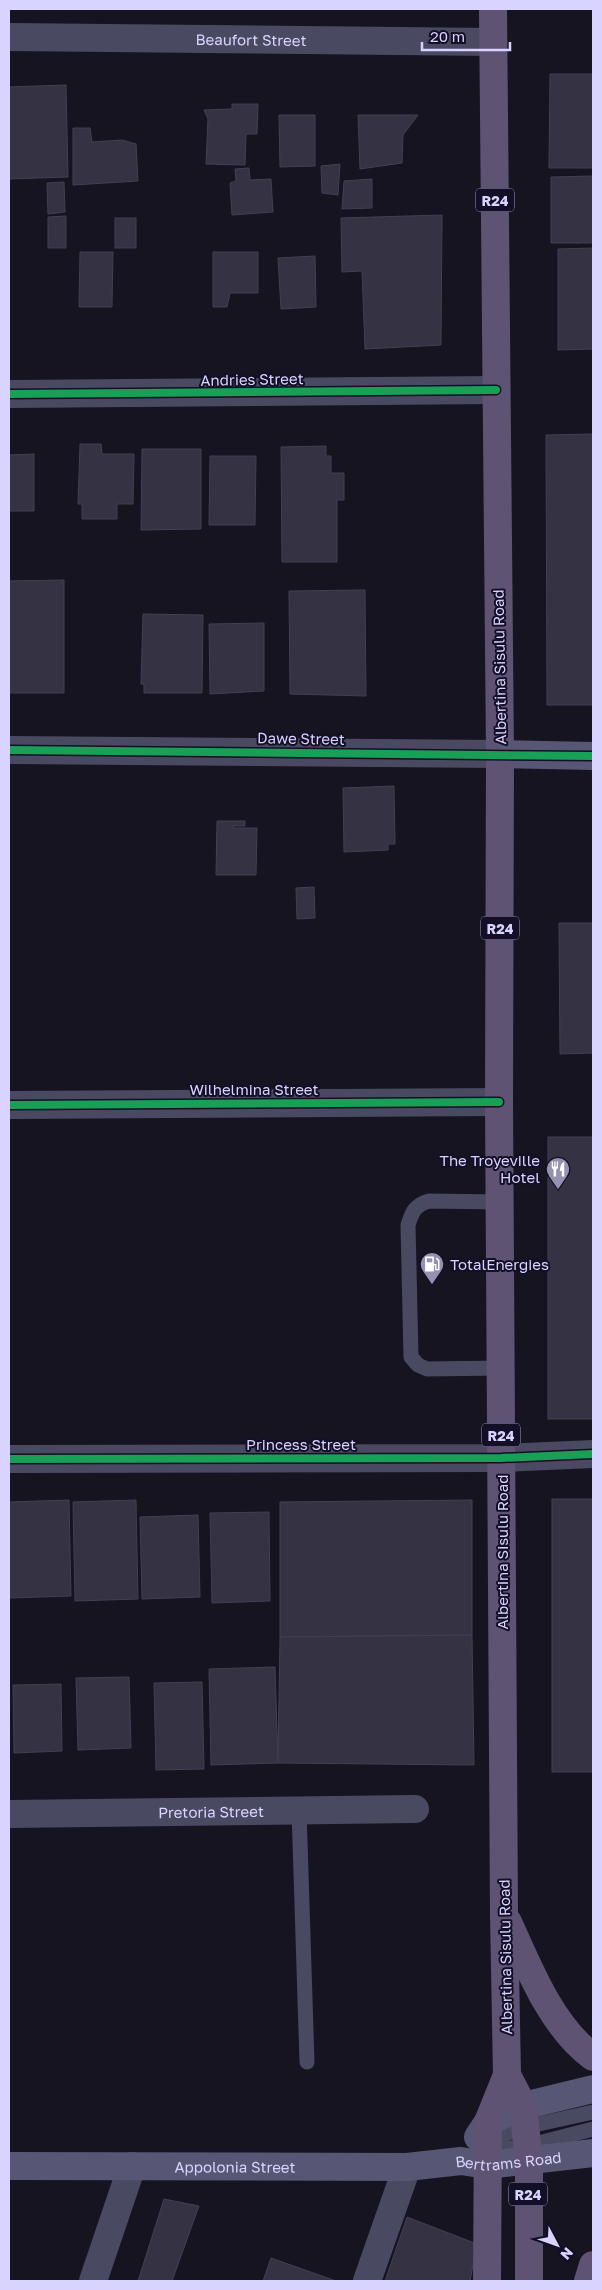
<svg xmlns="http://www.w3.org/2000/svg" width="602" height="2290" font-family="'Golos Text',sans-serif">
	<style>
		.building { fill: #343243; stroke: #433f54 }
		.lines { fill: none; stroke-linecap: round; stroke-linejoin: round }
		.lane { stroke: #4a4962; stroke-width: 15 }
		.street { stroke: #4a4962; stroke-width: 28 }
		.secondary { stroke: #575674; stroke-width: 28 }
		.primary { stroke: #5e5373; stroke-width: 28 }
		.cycleway-casing { stroke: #130f26; stroke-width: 11 }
		.cycleway { stroke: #1a9f57; stroke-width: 8 }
		.labels { text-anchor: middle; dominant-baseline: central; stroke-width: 4; stroke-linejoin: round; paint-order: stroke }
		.shield { fill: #130f26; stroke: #9e99be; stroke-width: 1 }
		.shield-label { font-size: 14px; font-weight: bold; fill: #d9d4ff }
		.street-label { font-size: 15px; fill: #d9d4ff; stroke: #130f26 }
		.poi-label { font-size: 15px; fill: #d9d4ff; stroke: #130f26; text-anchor: end }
	</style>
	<rect width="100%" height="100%" fill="#161421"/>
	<g class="building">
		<polygon points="550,74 593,74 593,168 549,168"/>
		<polygon points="66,85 68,177 9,179 9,87"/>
		<polygon points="232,104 258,104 257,134 246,134 245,165 206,164 208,119 204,110 232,109"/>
		<polygon points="279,115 315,115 315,166 280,167"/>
		<polygon points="358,115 418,115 403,135 402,163 360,169"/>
		<polygon points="73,128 90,128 92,142 122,140 136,144 138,181 73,185"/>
		<polygon points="340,164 338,195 322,193 321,166"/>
		<polygon points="249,168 250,180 271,179 273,212 232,215 230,183 236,181 235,169"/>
		<polygon points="593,176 593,243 551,243 551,177"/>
		<polygon points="372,179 372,208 342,209 344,181"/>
		<polygon points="64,182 65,212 48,214 47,183"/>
		<polygon points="442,215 441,345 365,349 362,271 342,272 341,218"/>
		<polygon points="66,216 66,248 48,248 48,217"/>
		<rect x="115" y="218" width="21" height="30"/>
		<polygon points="593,248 593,349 558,350 558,249"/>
		<polygon points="80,252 113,252 112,307 79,307"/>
		<polygon points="213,252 258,252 258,293 230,293 227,307 213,307"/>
		<polygon points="315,256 316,307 281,309 278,258"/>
		<polygon points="593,434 593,705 547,705 546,435"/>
		<polygon points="80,444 101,444 102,454 134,454 133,504 117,504 117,519 82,519 82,504 78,504"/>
		<polygon points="326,446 326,456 331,456 331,473 344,473 344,500 337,500 337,562 282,562 281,447"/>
		<polygon points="142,449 201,449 201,529 141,530"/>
		<polygon points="34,454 34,511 9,511 9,455"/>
		<polygon points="210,456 256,456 255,525 209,525"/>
		<polygon points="64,580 64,693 9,693 9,581"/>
		<polygon points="365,590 366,696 290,694 289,591"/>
		<polygon points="143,614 203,615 202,693 144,693 144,684 141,684"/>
		<polygon points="264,623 264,691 210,694 209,624"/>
		<polygon points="394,786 395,844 388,844 388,850 344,852 343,788"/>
		<polygon points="217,821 245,821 245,826 233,826 233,828 257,828 256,875 216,875"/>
		<polygon points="314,887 315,918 297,919 296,888"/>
		<polygon points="559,923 593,923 593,1053 560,1054"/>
		<rect x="548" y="1137" width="45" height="282"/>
		<rect x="552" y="1499" width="41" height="273"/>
		<polygon points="69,1500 71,1596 9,1598 9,1502"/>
		<polygon points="136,1500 138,1599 75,1601 73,1502"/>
		<polygon points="472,1500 472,1635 280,1637 280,1502"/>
		<polygon points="269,1512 270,1601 212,1603 210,1513"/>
		<polygon points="198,1515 200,1597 142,1599 140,1517"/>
		<polygon points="472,1635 474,1765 278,1763 280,1637"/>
		<polygon points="275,1667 278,1763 211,1765 209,1669"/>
		<polygon points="129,1677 131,1748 78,1750 76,1678"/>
		<polygon points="202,1682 204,1769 156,1770 154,1683"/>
		<polygon points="61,1684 62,1751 14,1753 13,1685"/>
		<polygon points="164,2199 199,2206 172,2281 138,2281"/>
		<polygon points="407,2217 477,2244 470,2281 385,2281"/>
		<polygon points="271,2258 336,2281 263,2281"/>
	</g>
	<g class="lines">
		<g class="lane">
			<path d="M501,1368L427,1369L418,1365L411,1357L408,1225C412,1212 415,1205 429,1201L501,1202"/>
			<polyline points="299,1810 307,2062"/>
			<polyline points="488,2140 525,2127 593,2112"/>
			<polyline points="487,2151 527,2146 593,2129"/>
		</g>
		<g class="street">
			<path id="s1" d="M9,37L493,42"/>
			<polyline points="9,394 496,390"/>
			<polyline points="9,750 500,754"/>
			<polyline points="9,1105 499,1102"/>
			<polyline points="9,1459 501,1458 593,1454"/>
			<path id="s2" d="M9,1814L415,1809"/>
			<polyline points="93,2281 132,2166"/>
			<polyline points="367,2281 407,2167"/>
		</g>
		<g class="secondary">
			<polyline points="500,754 593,756"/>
			<polyline points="478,2137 488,2122 523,2106 593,2089"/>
			<path id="s3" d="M9,2166L407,2167L461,2161L487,2165L593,2153"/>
		</g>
		<g class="primary">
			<path d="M508,1922C529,1968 551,2026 593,2057"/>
			<polyline points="507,2075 523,2106 529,2162 529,2281"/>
			<polyline points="487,2281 488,2122 507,2075 504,1914 499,1102 500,754 493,9"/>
			<polyline points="588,2281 593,2265"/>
		</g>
		<g class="cycleway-casing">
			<g id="cycleway">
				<polyline points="9,394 496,390"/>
				<polyline points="9,750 593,756"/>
				<polyline points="9,1105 499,1102"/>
				<polyline points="9,1459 501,1458 593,1454"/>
			</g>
		</g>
		<use href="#cycleway" class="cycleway"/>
	</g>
	<defs>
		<g id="restaurant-pin" transform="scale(1.25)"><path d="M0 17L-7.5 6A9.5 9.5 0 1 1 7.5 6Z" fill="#9591b1" stroke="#130f26"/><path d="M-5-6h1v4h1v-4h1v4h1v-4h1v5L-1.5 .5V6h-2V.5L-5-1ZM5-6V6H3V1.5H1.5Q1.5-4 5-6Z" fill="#fff"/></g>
		<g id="fuel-pin" transform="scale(1.25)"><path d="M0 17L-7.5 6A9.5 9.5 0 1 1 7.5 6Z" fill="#9591b1" stroke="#130f26"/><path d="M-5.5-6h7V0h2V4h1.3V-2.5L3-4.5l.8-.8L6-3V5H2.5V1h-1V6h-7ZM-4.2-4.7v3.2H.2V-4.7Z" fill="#fff"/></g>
	</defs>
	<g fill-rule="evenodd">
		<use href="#restaurant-pin" x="558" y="1169"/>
		<use href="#fuel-pin" x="432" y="1264"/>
	</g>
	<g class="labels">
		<g class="shield">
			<rect x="476" y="188.5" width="38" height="23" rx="4"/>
			<rect x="481" y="916.5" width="38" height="23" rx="4"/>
			<rect x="482" y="1423.5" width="38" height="23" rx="4"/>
			<rect x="509" y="2182.5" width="38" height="23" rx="4"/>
		</g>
		<g class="shield-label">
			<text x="495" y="200">R24</text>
			<text x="500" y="928">R24</text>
			<text x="501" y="1435">R24</text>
			<text x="528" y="2194">R24</text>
		</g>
		<g class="street-label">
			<text stroke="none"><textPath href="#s1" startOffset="242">Beaufort Street</textPath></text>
			<text transform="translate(252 379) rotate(-1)">Andries Street</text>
			<text transform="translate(499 667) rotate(-91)">Albertina Sisulu Road</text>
			<text transform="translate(301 738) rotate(1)">Dawe Street</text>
			<text x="254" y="1089">Wilhelmina Street</text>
			<text x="301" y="1444">Princess Street</text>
			<text transform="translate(502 1552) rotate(-90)">Albertina Sisulu Road</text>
			<text stroke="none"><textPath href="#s2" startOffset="202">Pretoria Street</textPath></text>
			<text transform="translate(505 1957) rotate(-91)">Albertina Sisulu Road</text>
			<text stroke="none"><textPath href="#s3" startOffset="500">Bertrams Road</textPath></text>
			<text stroke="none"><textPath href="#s3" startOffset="226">Appolonia Street</textPath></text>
		</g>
		<g class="poi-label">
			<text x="540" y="1160">The Troyeville<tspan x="540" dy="17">Hotel</tspan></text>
			<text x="450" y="1264" text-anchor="start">TotalEnergies</text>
		</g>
	</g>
	<rect width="602" height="2290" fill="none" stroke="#d9d4ff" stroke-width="20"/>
	<g transform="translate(557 2245) rotate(131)" stroke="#130f26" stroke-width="4" paint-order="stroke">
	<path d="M0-4L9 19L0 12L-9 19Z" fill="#d9d4ff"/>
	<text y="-8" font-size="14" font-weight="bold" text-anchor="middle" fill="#d9d4ff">N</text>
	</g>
	<path d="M422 42v8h88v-8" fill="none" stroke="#d9d4ff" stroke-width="2.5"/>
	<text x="430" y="42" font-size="15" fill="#d9d4ff" stroke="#130f26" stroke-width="4" paint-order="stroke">20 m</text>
</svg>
